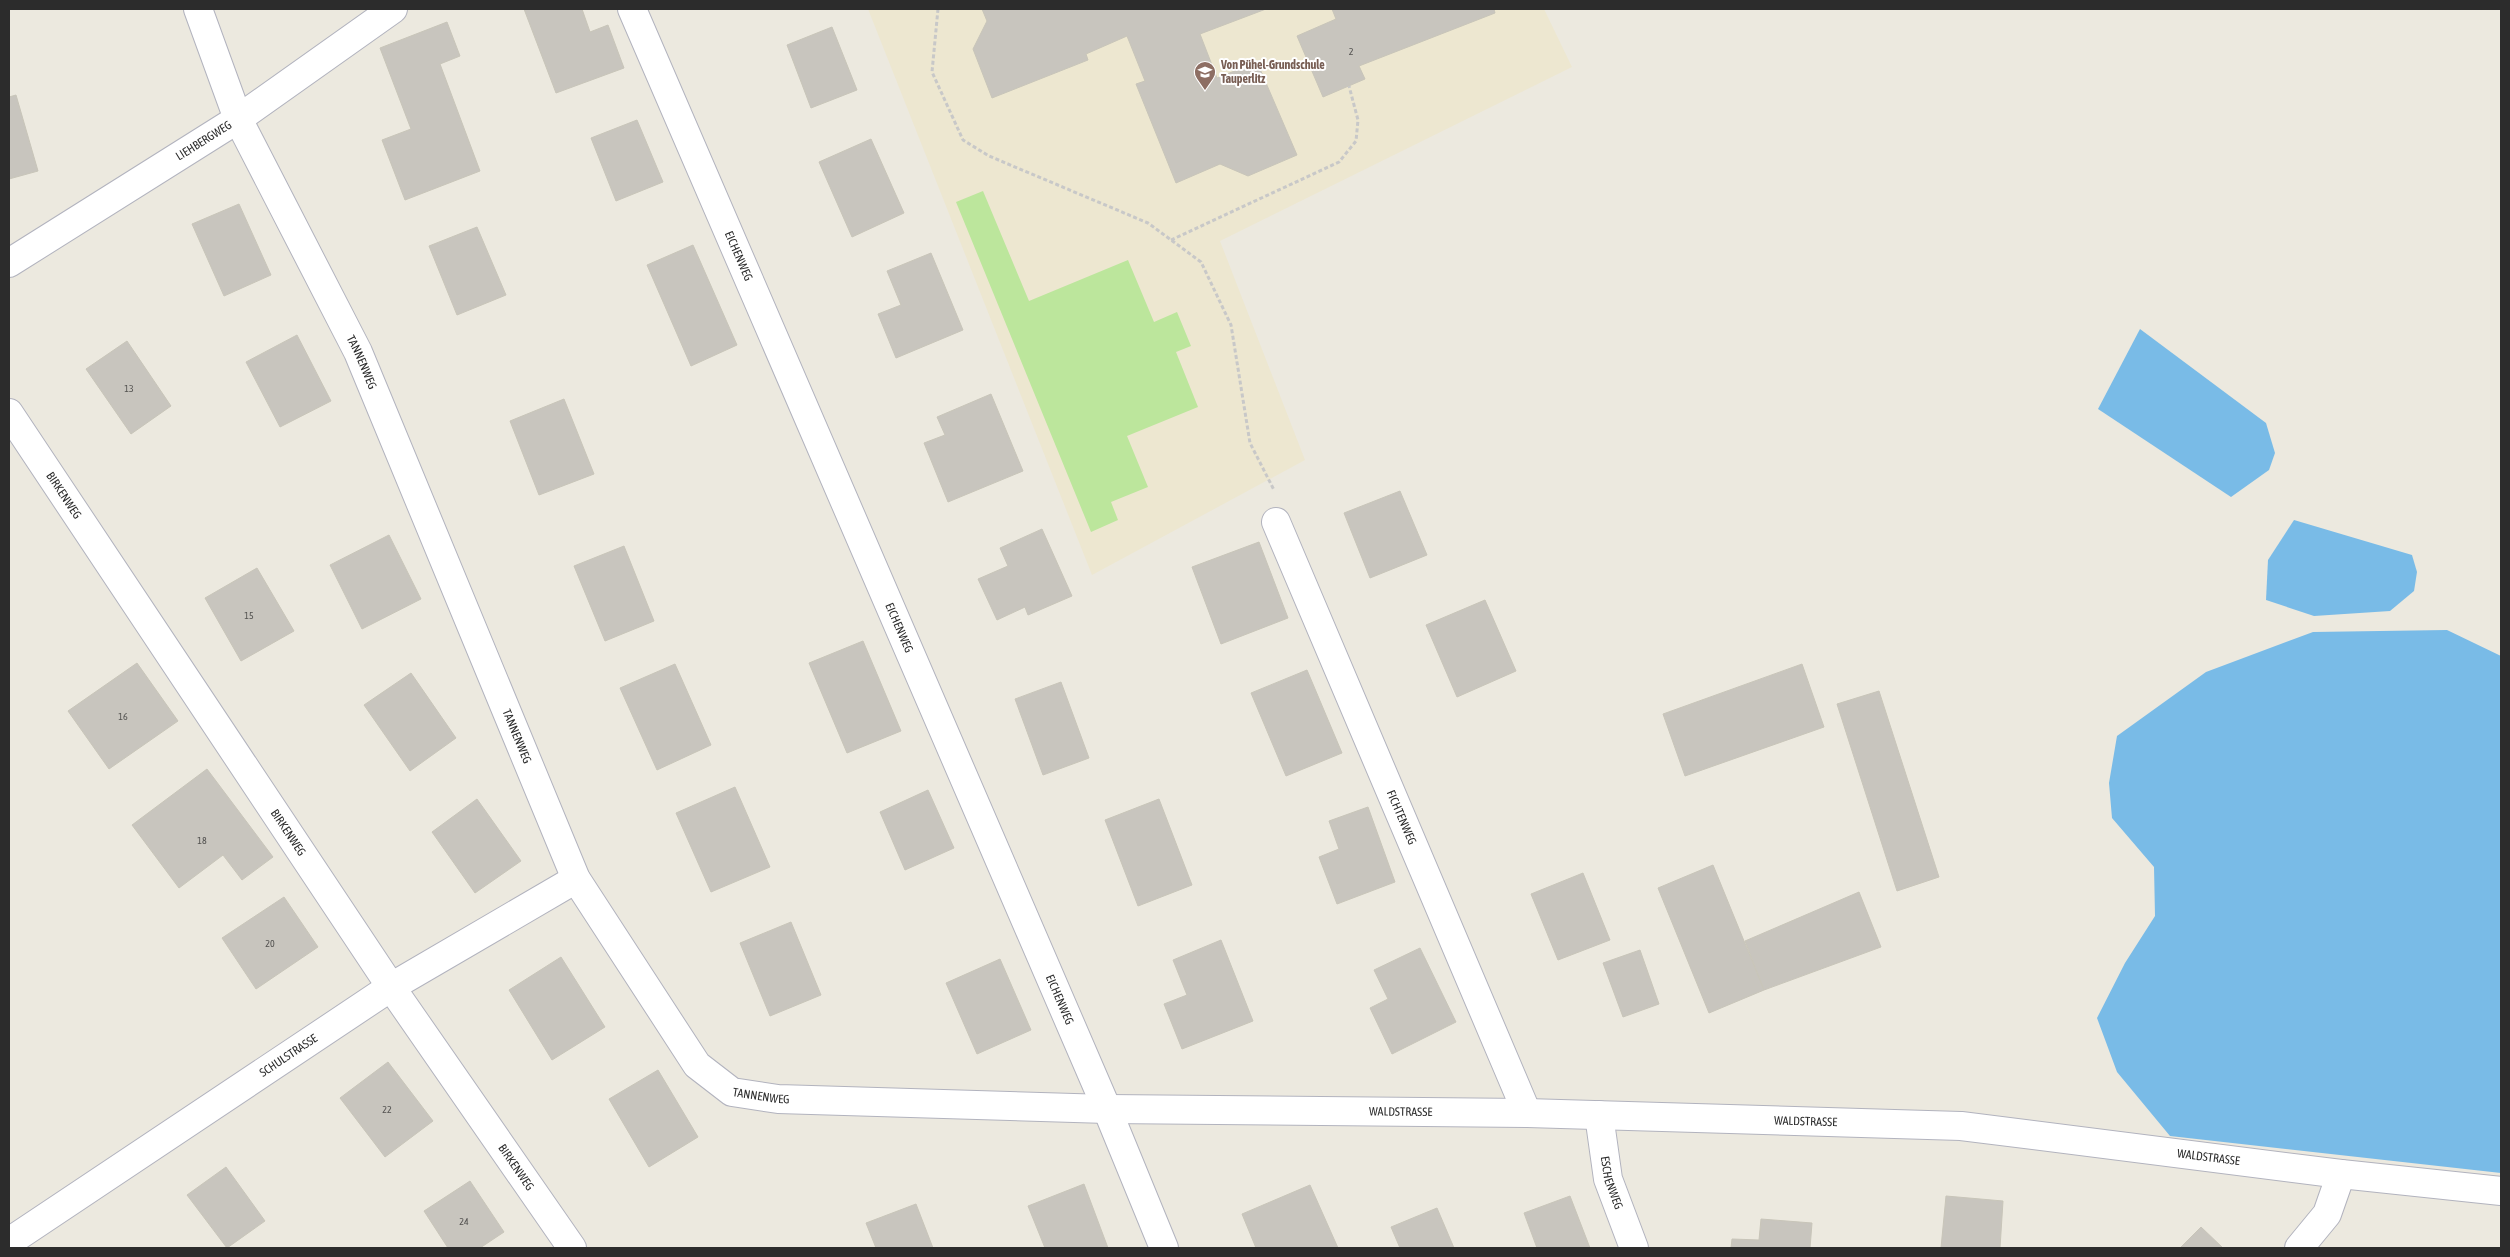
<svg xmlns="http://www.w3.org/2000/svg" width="2510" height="1257" font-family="'Asap Condensed',sans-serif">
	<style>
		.education { fill: #ede7d0 }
		.pitch { fill: #bce69c }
		.water { fill: #79bbe7 }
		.building { fill: #c8c5be; stroke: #c8c5b9 }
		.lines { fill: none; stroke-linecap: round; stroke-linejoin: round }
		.minor-casing { stroke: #b2b3be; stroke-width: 30 }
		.path { stroke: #c8c8c8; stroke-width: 3; stroke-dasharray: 4 2.5; stroke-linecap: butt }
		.minor { stroke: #fff; stroke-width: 28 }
		.labels { text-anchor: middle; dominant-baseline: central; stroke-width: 4; stroke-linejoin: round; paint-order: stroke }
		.number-label { font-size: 10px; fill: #535250 }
		.education-label { font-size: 12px; font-weight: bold; fill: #785e54; stroke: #fff; text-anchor: start }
		.street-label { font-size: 12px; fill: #2c2c2c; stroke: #fff }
	</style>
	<rect width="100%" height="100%" fill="#ece9df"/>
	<polygon class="education" points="868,9 1544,9 1572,67 1220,241 1305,460 1092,575"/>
	<polygon class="pitch" points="983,191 1029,301 1128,260 1154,322 1177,312 1191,346 1176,352 1198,407 1127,436 1148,487 1111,502 1118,520 1091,532 956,202"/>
	<g class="water">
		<polygon points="2140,329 2266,423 2275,453 2269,470 2231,497 2098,409"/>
		<polygon points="2294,520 2412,555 2417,572 2414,591 2390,611 2314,616 2266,600 2268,560"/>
		<polygon points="2447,630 2501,656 2501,1173 2170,1136 2117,1072 2097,1018 2125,963 2155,916 2154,867 2112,818 2109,783 2117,736 2206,672 2313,632"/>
	</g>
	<g class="building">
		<polygon points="524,9 582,9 590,32 608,25 624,68 556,93"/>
		<polygon points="982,9 1266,9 1200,34 1217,78 1257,62 1297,155 1248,176 1220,164 1176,183 1136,84 1145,81 1127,36 1086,54 1088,60 992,98 973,49 987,21"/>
		<polygon points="1332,9 1494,9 1495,13 1359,66 1365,79 1323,97 1297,36 1336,19"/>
		<polygon points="447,22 460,56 440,64 480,171 405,200 382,140 411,129 380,48"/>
		<polygon points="832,27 857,90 811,108 787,45"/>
		<polygon points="16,95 38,171 9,179 9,97"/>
		<polygon points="637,120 663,182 616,201 591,138"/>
		<polygon points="871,139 904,213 852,237 819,162"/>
		<polygon points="239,204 271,275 224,296 192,224"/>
		<polygon points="477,227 506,295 457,315 429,246"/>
		<polygon points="693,245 737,345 691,366 647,265"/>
		<polygon points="931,253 963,330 896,358 878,314 901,305 887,271"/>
		<polygon points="297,335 331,401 280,427 246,362"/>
		<polygon points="127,341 171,406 131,434 86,369"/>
		<polygon points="991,394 1023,471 948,502 924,443 945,435 937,417"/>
		<polygon points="564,399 594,474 539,495 510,421"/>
		<polygon points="1400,491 1427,555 1370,578 1344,513"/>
		<polygon points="1042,529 1072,596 1028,615 1025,607 997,620 978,579 1008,566 1000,548"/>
		<polygon points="389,535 421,599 362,629 330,565"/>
		<polygon points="1259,542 1288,618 1221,644 1192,567"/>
		<polygon points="624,546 654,621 605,641 574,566"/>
		<polygon points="257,568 294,631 241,661 205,598"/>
		<polygon points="1485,600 1516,671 1457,697 1426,625"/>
		<polygon points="863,641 901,731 847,753 809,663"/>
		<polygon points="137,663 178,721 109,769 68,711"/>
		<polygon points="675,664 711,745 657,770 620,688"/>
		<polygon points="1802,664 1824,727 1685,776 1663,714"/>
		<polygon points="1307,670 1342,753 1286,776 1251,693"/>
		<polygon points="411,673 456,738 410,771 364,705"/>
		<polygon points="1061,682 1089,758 1043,775 1015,699"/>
		<polygon points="1879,691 1939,877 1897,891 1837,704"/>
		<polygon points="207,769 273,857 242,880 223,855 179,888 132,825"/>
		<polygon points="735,787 770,867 711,892 676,813"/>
		<polygon points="928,790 954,848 905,870 880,812"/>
		<polygon points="477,799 521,861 475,893 432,832"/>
		<polygon points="1159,799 1192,885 1138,906 1105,820"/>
		<polygon points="1368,807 1395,882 1337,904 1319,857 1339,849 1329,821"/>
		<polygon points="1713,865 1764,990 1709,1013 1658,888"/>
		<polygon points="1583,873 1610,940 1558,960 1531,894"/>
		<polygon points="1859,892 1881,947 1764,990 1745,941"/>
		<polygon points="284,897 318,947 256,989 222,938"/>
		<polygon points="791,922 821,995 770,1016 740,943"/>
		<polygon points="1221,940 1253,1021 1182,1049 1164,1004 1187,995 1173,960"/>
		<polygon points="1420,948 1456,1022 1392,1054 1370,1008 1388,999 1374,970"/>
		<polygon points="1640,950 1659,1004 1623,1017 1603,963"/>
		<polygon points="561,957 605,1027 552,1060 509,990"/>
		<polygon points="1000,959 1031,1030 977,1054 946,983"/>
		<polygon points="388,1062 433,1121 385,1157 340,1098"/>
		<polygon points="658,1070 698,1137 649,1167 609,1099"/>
		<polygon points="226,1167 265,1221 227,1248 187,1195"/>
		<polygon points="470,1181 504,1232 480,1248 448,1248 424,1211"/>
		<polygon points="1084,1184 1108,1248 1045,1248 1028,1206"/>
		<polygon points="1310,1185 1338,1248 1256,1248 1242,1214"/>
		<polygon points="1570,1196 1590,1248 1537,1248 1524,1213"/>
		<polygon points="1946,1196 2003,1201 2000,1248 1941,1248"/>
		<polygon points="916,1204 933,1248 876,1248 866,1223"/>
		<polygon points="1437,1208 1454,1248 1400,1248 1391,1227"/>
		<polygon points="1761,1219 1812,1223 1810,1248 1731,1248 1732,1239 1759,1240"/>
		<polygon points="2201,1227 2223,1248 2180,1248"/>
	</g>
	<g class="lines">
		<g class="minor-casing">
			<g id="minor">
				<path id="s1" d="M198,9L238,119L358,352L576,879L697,1065L732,1092L778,1099L1107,1109L1527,1113L1961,1126L2341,1174L2501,1191"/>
				<path id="s2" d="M632,9L1107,1109L1164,1248"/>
				<path id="s3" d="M9,263L238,119L393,9"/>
				<path id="s4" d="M9,413L391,987L572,1248"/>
				<path id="s5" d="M1276,522L1527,1113"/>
				<path id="s6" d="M1599,1115L1608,1179L1634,1248"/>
				<path id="s7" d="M9,1242L391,987L576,879"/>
				<polyline points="2299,1248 2327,1214 2341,1174"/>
			</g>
		</g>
		<g class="path">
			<polyline points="938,9 932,72 963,140 989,156 1148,223 1201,262 1231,325 1250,443 1274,490"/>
			<polyline points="1171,240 1339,162 1356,141 1358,120 1349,86"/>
		</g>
		<use href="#minor" class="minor"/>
	</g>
	<defs>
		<g id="school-pin" transform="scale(1.125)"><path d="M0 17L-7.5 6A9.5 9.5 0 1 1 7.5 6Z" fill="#8d6e63" stroke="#fff"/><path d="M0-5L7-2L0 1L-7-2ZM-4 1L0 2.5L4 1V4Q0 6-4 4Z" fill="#fff"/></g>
	</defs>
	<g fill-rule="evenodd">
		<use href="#school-pin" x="1205" y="72"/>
	</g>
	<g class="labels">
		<g class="number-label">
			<text x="1351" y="51">2</text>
			<text x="129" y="388">13</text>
			<text x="249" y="615">15</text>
			<text x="123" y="716">16</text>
			<text x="202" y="840">18</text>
			<text x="270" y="943">20</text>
			<text x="387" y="1109">22</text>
			<text x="464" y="1221">24</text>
		</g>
		<g class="education-label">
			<text x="1221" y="65">Von Pühel-Grundschule<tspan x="1221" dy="14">Tauperlitz</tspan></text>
		</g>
		<g class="street-label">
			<text stroke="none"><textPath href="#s3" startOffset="230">LIEHBERGWEG</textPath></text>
			<text stroke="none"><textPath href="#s2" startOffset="269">EICHENWEG</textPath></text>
			<text stroke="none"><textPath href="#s1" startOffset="390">TANNENWEG</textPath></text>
			<text stroke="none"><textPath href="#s4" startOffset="99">BIRKENWEG</textPath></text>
			<text stroke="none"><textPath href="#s2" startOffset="674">EICHENWEG</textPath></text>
			<text stroke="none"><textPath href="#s1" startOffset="795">TANNENWEG</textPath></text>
			<text stroke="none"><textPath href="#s5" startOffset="321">FICHTENWEG</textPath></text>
			<text stroke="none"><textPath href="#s4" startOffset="504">BIRKENWEG</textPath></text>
			<text stroke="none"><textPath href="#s2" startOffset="1079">EICHENWEG</textPath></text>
			<text stroke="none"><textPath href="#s7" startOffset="336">SCHULSTRASSE</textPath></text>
			<text stroke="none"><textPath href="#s1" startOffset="1245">TANNENWEG</textPath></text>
			<text stroke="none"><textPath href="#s1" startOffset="1885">WALDSTRASSE</textPath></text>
			<text stroke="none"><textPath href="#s1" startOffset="2290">WALDSTRASSE</textPath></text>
			<text stroke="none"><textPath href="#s1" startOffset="2695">WALDSTRASSE</textPath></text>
			<text stroke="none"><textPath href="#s4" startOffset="909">BIRKENWEG</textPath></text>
			<text stroke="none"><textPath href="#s6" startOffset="69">ESCHENWEG</textPath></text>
		</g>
	</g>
	<rect width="2510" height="1257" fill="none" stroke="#2c2c2c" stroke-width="20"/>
</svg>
